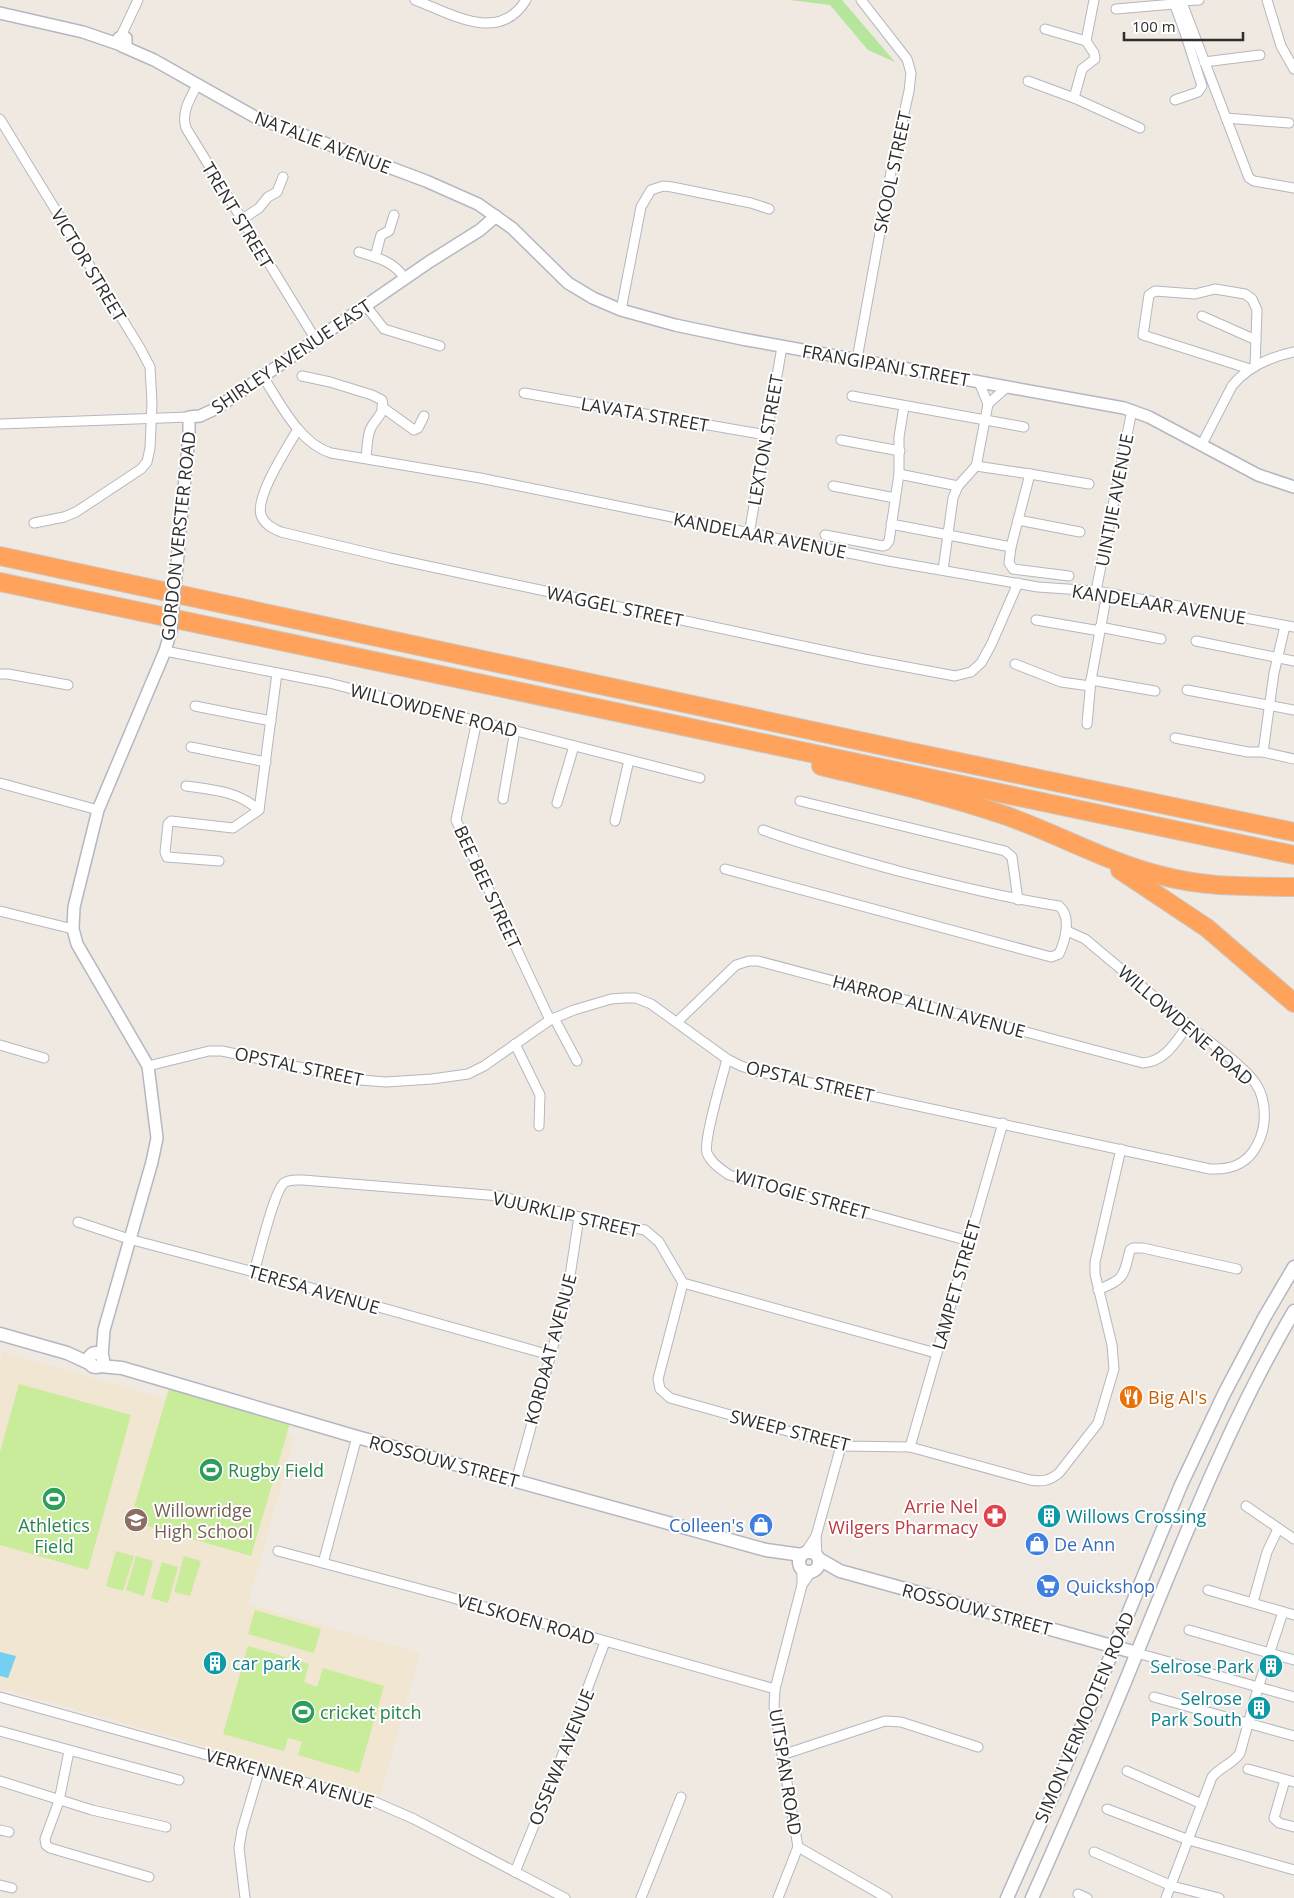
<svg xmlns="http://www.w3.org/2000/svg" width="1294" height="1898" font-family="'Open Sans',sans-serif">
	<style>
		.education { fill: #f0e6d1 }
		.green { fill: #b6e59e }
		.pitch { fill: #c9ec9a }
		.water { fill: #75cff0 }
		.lines { fill: none; stroke-linecap: round; stroke-linejoin: round }
		.minor-casing { stroke: #b4b7c1; stroke-width: 11 }
		.tertiary-casing { stroke: #b4b7c1; stroke-width: 14 }
		.secondary-casing { stroke: #b4b7c1; stroke-width: 15 }
		.motorway-casing { stroke: #c9c9c9; stroke-width: 20 }
		.minor { stroke: #fff; stroke-width: 9 }
		.tertiary { stroke: #fff; stroke-width: 11 }
		.secondary { stroke: #fff; stroke-width: 12 }
		.motorway { stroke: #ffa35c; stroke-width: 18 }
		.tertiary-bridge-casing { stroke: #b4b7c1; stroke-width: 14; stroke-linecap: butt }
		.tertiary-bridge { stroke: #fff; stroke-width: 11 }
		.labels { text-anchor: middle; dominant-baseline: central; stroke-width: 4; stroke-linejoin: round; paint-order: stroke }
		.street-label { font-size: 18px; fill: #2e2e2e; stroke: #fff }
		.food-label { font-size: 18px; fill: #c56008; stroke: #fff; text-anchor: start }
		.leisure-label { font-size: 18px; fill: #27864d; stroke: #fff; text-anchor: start }
		.health-label { font-size: 18px; fill: #be3a42; stroke: #fff; text-anchor: end }
		.education-label { font-size: 18px; fill: #785e54; stroke: #fff; text-anchor: start }
		.culture-label { font-size: 18px; fill: #0d838f; stroke: #fff; text-anchor: start }
		.shop-label { font-size: 18px; fill: #366cbe; stroke: #fff; text-anchor: start }
	</style>
	<rect width="100%" height="100%" fill="#efe9e1"/>
	<polygon class="education" points="3,1352 295,1436 248,1604 420,1653 380,1796 0,1688 0,1362"/>
	<polygon class="green" points="790,0 842,0 895,62 868,50 830,5"/>
	<g class="pitch">
		<polygon points="19,1384 131,1415 88,1570 0,1545 0,1452"/>
		<polygon points="170,1385 291,1420 251,1556 130,1521"/>
		<polygon points="116,1551 134,1556 123,1591 106,1586"/>
		<polygon points="136,1556 153,1561 144,1596 126,1590"/>
		<polygon points="184,1556 201,1561 190,1596 174,1592"/>
		<polygon points="162,1562 178,1567 168,1603 151,1598"/>
		<polygon points="255,1610 321,1629 314,1653 248,1634"/>
		<polygon points="248,1646 309,1664 304,1682 317,1687 323,1668 384,1686 359,1773 298,1755 302,1742 288,1738 284,1751 223,1734"/>
	</g>
	<polygon class="water" points="0,1652 16,1656 8,1678 0,1676"/>
	<g class="lines">
		<g class="minor-casing">
			<g id="minor">
				<path d="M415,0C452,14 499,44 526,0"/>
				<polyline points="1173,0 1185,33 1202,86 1198,92 1175,100"/>
				<polyline points="1181,0 1249,178 1254,181 1294,188"/>
				<polyline points="1267,0 1281,46 1294,69"/>
				<polyline points="1181,1 1199,0"/>
				<polyline points="1116,9 1174,4"/>
				<polyline points="1045,29 1086,41 1094,0"/>
				<polyline points="121,36 138,0"/>
				<polyline points="1204,62 1260,55"/>
				<polyline points="1028,81 1074,98 1082,69 1095,59 1094,53 1086,41"/>
				<path d="M197,85C190,99 181,112 186,128L316,340"/>
				<polyline points="1074,98 1140,128"/>
				<polyline points="1226,118 1289,123"/>
				<polyline points="0,119 140,348 150,367 152,403 150,448 147,462 141,469 76,512 64,517 34,523"/>
				<polyline points="241,220 259,208 268,197 277,192 283,177"/>
				<path d="M359,252C378,258 394,261 405,279"/>
				<polyline points="375,257 381,235 389,231 394,215"/>
				<polyline points="366,306 384,329 440,346"/>
				<polyline points="621,310 641,207 651,190 663,186 672,187 751,203 769,209"/>
				<polyline points="1202,316 1256,340"/>
				<polyline points="857,359 891,172 909,91 911,73 907,59 861,0"/>
				<polyline points="1250,369 1143,335 1149,295 1155,291 1195,294 1215,289 1245,294 1252,299 1257,310 1255,366"/>
				<path d="M302,376L330,382L372,395L382,400C386,414 374,419 370,430C367,438 367,450 366,458"/>
				<path d="M263,377C281,404 299,443 331,453L480,478L888,561L1038,587L1096,591L1294,627"/>
				<polyline points="524,393 766,435"/>
				<polyline points="852,396 1024,427"/>
				<polyline points="988,404 1007,387"/>
				<polyline points="382,407 414,430 418,428 424,416"/>
				<polyline points="0,424 189,417"/>
				<path d="M298,429C288,447 255,496 261,515C264,524 272,528 281,532L390,558L864,659L955,676L971,672L981,663L991,645L1018,583"/>
				<polyline points="841,440 900,451"/>
				<path d="M1202,444L1232,386C1247,367 1270,357 1294,352"/>
				<polyline points="976,466 1030,474"/>
				<polyline points="899,474 958,486"/>
				<polyline points="833,486 895,498"/>
				<polyline points="1018,520 1080,532"/>
				<polyline points="891,524 1011,547 1009,563 1013,569 1069,576"/>
				<polyline points="749,534 782,347"/>
				<polyline points="825,535 883,546 886,545 889,541 899,474 899,437 904,406"/>
				<polyline points="1011,547 1030,474 1089,484"/>
				<polyline points="943,570 953,498 958,486 976,466 977,462 988,404 979,382"/>
				<polyline points="1096,591 1132,410"/>
				<polyline points="1036,620 1100,631"/>
				<polyline points="1285,626 1274,673 1263,752 1294,759"/>
				<polyline points="1100,627 1161,639"/>
				<polyline points="1196,641 1294,661"/>
				<polyline points="165,651 329,683 700,778"/>
				<polyline points="1015,664 1061,682 1090,686"/>
				<polyline points="0,674 8,674 68,685"/>
				<polyline points="1091,680 1155,691"/>
				<polyline points="1187,690 1294,710"/>
				<polyline points="195,706 271,721"/>
				<polyline points="477,720 456,820 550,1020"/>
				<polyline points="1087,724 1091,680 1107,593"/>
				<polyline points="1175,738 1248,752 1263,752"/>
				<polyline points="191,747 266,762"/>
				<polyline points="0,783 98,810"/>
				<path d="M186,786C214,790 237,791 259,810"/>
				<polyline points="503,799 515,730"/>
				<polyline points="800,801 1005,851 1012,857 1018,900"/>
				<polyline points="557,803 574,746"/>
				<polyline points="615,821 629,760"/>
				<polyline points="219,861 167,857 165,852 168,824 171,821 233,828 259,810 277,673"/>
				<path d="M725,869L1051,957L1059,954C1065,941 1072,917 1059,906C1006,898 954,885 902,872C855,859 809,847 763,830"/>
				<polyline points="0,911 73,929"/>
				<polyline points="554,1018 577,1061"/>
				<path d="M677,1022L736,965L749,961H758L1143,1063C1166,1061 1176,1041 1188,1025"/>
				<polyline points="515,1044 540,1095 539,1126"/>
				<polyline points="0,1045 44,1058"/>
				<path d="M727,1059C723,1075 703,1141 707,1153C711,1163 721,1169 729,1175L969,1241"/>
				<path d="M148,1066L209,1051H222L361,1080L386,1082L432,1079L468,1074L484,1066L550,1020L574,1010L611,999L624,998H636L651,1004L727,1059L741,1066L756,1071L1210,1169C1230,1170 1247,1165 1257,1145C1267,1127 1267,1101 1256,1084C1244,1066 1213,1045 1196,1031C1159,1001 1122,970 1085,939L1067,931"/>
				<polyline points="78,1222 129,1239 254,1272 550,1355"/>
				<path d="M254,1272C259,1256 274,1191 284,1183C289,1179 297,1180 303,1180L500,1196L579,1217L645,1230L659,1242L683,1283L936,1353"/>
				<path d="M683,1283L658,1379L660,1389L670,1398L841,1446L910,1447L1030,1480C1042,1482 1049,1481 1059,1473L1098,1423L1114,1369L1112,1345L1095,1274V1262L1121,1149"/>
				<path d="M1098,1290C1125,1278 1123,1278 1130,1250L1133,1248H1143L1237,1269"/>
				<polyline points="910,1447 1003,1123"/>
				<polyline points="516,1481 567,1296 579,1217"/>
				<polyline points="1246,1506 1294,1539"/>
				<polyline points="278,1551 446,1596 775,1689"/>
				<polyline points="805,1553 816,1536"/>
				<polyline points="817,1556 816,1536 841,1446"/>
				<polyline points="323,1563 357,1437"/>
				<polyline points="802,1585 812,1571"/>
				<polyline points="1208,1590 1294,1615"/>
				<polyline points="1253,1602 1267,1552 1278,1529"/>
				<polyline points="1189,1630 1294,1660"/>
				<polyline points="1137,1653 1294,1697"/>
				<polyline points="0,1697 375,1802 414,1819 565,1898"/>
				<polyline points="1154,1697 1294,1736"/>
				<polyline points="0,1731 179,1780"/>
				<polyline points="69,1751 59,1801 45,1839 46,1845 50,1848 149,1877"/>
				<polyline points="782,1755 885,1721 901,1722 978,1747"/>
				<polyline points="1248,1769 1294,1782"/>
				<polyline points="1127,1771 1202,1804"/>
				<polyline points="1285,1780 1274,1818 1279,1823 1294,1827"/>
				<polyline points="0,1781 92,1810 166,1827"/>
				<polyline points="1107,1809 1189,1840 1294,1870"/>
				<polyline points="0,1830 9,1832"/>
				<polyline points="798,1847 887,1898"/>
				<polyline points="1094,1852 1172,1886 1219,1898"/>
				<polyline points="515,1872 559,1764 605,1642"/>
				<polyline points="0,1885 12,1888"/>
				<polyline points="1078,1894 1087,1898"/>
				<polyline points="245,1898 239,1848 242,1830 260,1769"/>
				<polyline points="641,1898 681,1797"/>
				<polyline points="778,1898 798,1847 774,1706 775,1689 802,1585 802,1568"/>
				<path d="M1166,1898L1212,1777C1220,1767 1233,1764 1240,1753L1258,1688L1283,1612"/>
			</g>
		</g>
		<g class="tertiary-casing">
			<g id="tertiary">
				<polyline points="0,13 83,32 121,45 126,44 126,38 123,36 119,38 119,44"/>
				<polyline points="122,46 154,60 255,117 426,181 478,204 512,228 568,283 593,298 621,310 675,325 742,339 1124,408 1149,417 1258,475 1294,487"/>
				<polyline points="178,554 189,435 189,417 200,416 217,408 429,262 480,230 496,216"/>
				<polyline points="102,1357 104,1330 152,1162 157,1138 148,1066 77,944 73,929 74,907 98,810 165,651 171,630"/>
			</g>
		</g>
		<g class="secondary-casing">
			<g id="secondary">
				<polyline points="0,1334 67,1353 91,1364"/>
				<circle cx="96" cy="1360" r="7"/>
				<polyline points="100,1366 122,1368 357,1437 766,1550 802,1555"/>
				<circle cx="809" cy="1562" r="10"/>
				<polyline points="819,1559 840,1571 1137,1653"/>
				<polyline points="1007,1898 1060,1779 1181,1485 1224,1394 1264,1318 1294,1267"/>
				<path d="M1032,1898C1068,1817 1103,1737 1136,1655C1184,1538 1230,1420 1294,1311"/>
			</g>
		</g>
		<g class="motorway-casing">
			<g id="motorway">
				<polyline points="0,556 902,750 1294,832"/>
				<polyline points="0,582 1294,855"/>
				<path d="M821,766C883,781 946,795 1007,816C1057,834 1104,860 1155,874C1205,888 1244,886 1294,887"/>
				<polyline points="1120,870 1207,928 1294,1003"/>
			</g>
		</g>
		<use href="#minor" class="minor"/>
		<use href="#tertiary" class="tertiary"/>
		<use href="#secondary" class="secondary"/>
		<use href="#motorway" class="motorway"/>
		<g class="tertiary-bridge-casing">
			<polyline id="tertiary-bridge" points="171,630 178,554"/>
		</g>
		<use href="#tertiary-bridge" class="tertiary-bridge"/>
	</g>
	<defs>
		<g id="restaurant-disc" transform="scale(1.25)"><circle r="9.5" fill="#e8710a" stroke="#fff"/><path d="M-5-6h1v4h1v-4h1v4h1v-4h1v5L-1.5 .5V6h-2V.5L-5-1ZM5-6V6H3V1.5H1.5Q1.5-4 5-6Z" fill="#fff"/></g>
		<g id="stadium-disc" transform="scale(1.25)"><circle r="9.5" fill="#2e9e5b" stroke="#fff"/><path d="M0-5a6.5 5 0 1 0 0 10a6.5 5 0 1 0 0-10ZM-3.5-1.8h7v3.6h-7Z" fill="#fff"/></g>
		<g id="pharmacy-disc" transform="scale(1.25)"><circle r="9.5" fill="#e0444e" stroke="#fff"/><path d="M-2-6h4v4h4v4h-4v4h-4v-4h-4v-4h4Z" fill="#fff"/></g>
		<g id="building-disc" transform="scale(1.25)"><circle r="9.5" fill="#0f9aa8" stroke="#fff"/><path d="M-4-6H4V6H1V3H-1V6H-4ZM-2.5-4.3h1.7v1.8h-1.7ZM.8-4.3h1.7v1.8H.8ZM-2.5-1h1.7V.8h-1.7ZM.8-1h1.7V.8H.8Z" fill="#fff"/></g>
		<g id="school-disc" transform="scale(1.25)"><circle r="9.5" fill="#8d6e63" stroke="#fff"/><path d="M0-5L7-2L0 1L-7-2ZM-4 1L0 2.5L4 1V4Q0 6-4 4Z" fill="#fff"/></g>
		<g id="shop-disc" transform="scale(1.25)"><circle r="9.5" fill="#3f7fe0" stroke="#fff"/><path d="M-5-2.5h2.3a2.7 3.5 0 0 1 5.4 0H5L5.5 6h-11ZM-1.5-2.5h3a1.5 2.3 0 0 0-3 0Z" fill="#fff"/></g>
		<g id="supermarket-disc" transform="scale(1.25)"><circle r="9.5" fill="#3f7fe0" stroke="#fff"/><path d="M-6-5.5h2.5l.6 2H6L4.5 2H-2.5L-4.4-4H-6ZM-1.5 3.2a1.3 1.3 0 1 0 .1 0ZM3 3.2a1.3 1.3 0 1 0 .1 0Z" fill="#fff"/></g>
	</defs>
	<g fill-rule="evenodd">
		<use href="#restaurant-disc" x="1131" y="1397"/>
		<use href="#stadium-disc" x="211" y="1470"/>
		<use href="#stadium-disc" x="54" y="1499"/>
		<use href="#pharmacy-disc" x="995" y="1516"/>
		<use href="#building-disc" x="1049" y="1516"/>
		<use href="#school-disc" x="136" y="1520"/>
		<use href="#shop-disc" x="761" y="1525"/>
		<use href="#shop-disc" x="1037" y="1544"/>
		<use href="#supermarket-disc" x="1048" y="1586"/>
		<use href="#building-disc" x="215" y="1663"/>
		<use href="#building-disc" x="1271" y="1666"/>
		<use href="#building-disc" x="1259" y="1708"/>
		<use href="#stadium-disc" x="303" y="1712"/>
	</g>
	<g class="labels">
		<g class="street-label">
			<text transform="translate(323 142) rotate(21)">NATALIE AVENUE</text>
			<text transform="translate(892 172) rotate(-78)">SKOOL STREET</text>
			<text transform="translate(238 215) rotate(59)">TRENT STREET</text>
			<text transform="translate(89 265) rotate(59)">VICTOR STREET</text>
			<text transform="translate(291 356) rotate(-34)">SHIRLEY AVENUE EAST</text>
			<text transform="translate(886 365) rotate(10)">FRANGIPANI STREET</text>
			<text transform="translate(645 414) rotate(10)">LAVATA STREET</text>
			<text transform="translate(765 440) rotate(-80)">LEXTON STREET</text>
			<text transform="translate(1114 500) rotate(-79)">UINTJIE AVENUE</text>
			<text transform="translate(760 535) rotate(11)">KANDELAAR AVENUE</text>
			<text transform="translate(178 536) rotate(-84)">GORDON VERSTER ROAD</text>
			<text transform="translate(1159 604) rotate(9)">KANDELAAR AVENUE</text>
			<text transform="translate(615 606) rotate(12)">WAGGEL STREET</text>
			<text transform="translate(434 710) rotate(14)">WILLOWDENE ROAD</text>
			<text transform="translate(488 887) rotate(65)">BEE BEE STREET</text>
			<text transform="translate(929 1006) rotate(15)">HARROP ALLIN AVENUE</text>
			<text transform="translate(1186 1025) rotate(41)">WILLOWDENE ROAD</text>
			<text transform="translate(299 1066) rotate(12)">OPSTAL STREET</text>
			<text transform="translate(810 1081) rotate(13)">OPSTAL STREET</text>
			<text transform="translate(802 1194) rotate(16)">WITOGIE STREET</text>
			<text transform="translate(566 1214) rotate(13)">VUURKLIP STREET</text>
			<text transform="translate(956 1285) rotate(-74)">LAMPET STREET</text>
			<text transform="translate(314 1289) rotate(16)">TERESA AVENUE</text>
			<text transform="translate(550 1349) rotate(-75)">KORDAAT AVENUE</text>
			<text transform="translate(790 1430) rotate(14)">SWEEP STREET</text>
			<text transform="translate(444 1461) rotate(15)">ROSSOUW STREET</text>
			<text transform="translate(977 1609) rotate(15)">ROSSOUW STREET</text>
			<text transform="translate(526 1619) rotate(16)">VELSKOEN ROAD</text>
			<text transform="translate(1084 1717) rotate(-67)">SIMON VERMOOTEN ROAD</text>
			<text transform="translate(561 1757) rotate(-68)">OSSEWA AVENUE</text>
			<text transform="translate(786 1772) rotate(81)">UITSPAN ROAD</text>
			<text transform="translate(290 1778) rotate(16)">VERKENNER AVENUE</text>
		</g>
		<g class="food-label">
			<text x="1148" y="1397">Big Al's</text>
		</g>
		<g class="leisure-label">
			<text x="228" y="1470">Rugby Field</text>
			<text x="54" y="1525" text-anchor="middle">Athletics<tspan x="54" dy="21">Field</tspan></text>
			<text x="320" y="1712">cricket pitch</text>
		</g>
		<g class="health-label">
			<text x="978" y="1506">Arrie Nel<tspan x="978" dy="21">Wilgers Pharmacy</tspan></text>
		</g>
		<g class="education-label">
			<text x="154" y="1510">Willowridge<tspan x="154" dy="21">High School</tspan></text>
		</g>
		<g class="culture-label">
			<text x="1066" y="1516">Willows Crossing</text>
			<text x="232" y="1663">car park</text>
			<text x="1254" y="1666" text-anchor="end">Selrose Park</text>
			<text x="1242" y="1698" text-anchor="end">Selrose<tspan x="1242" dy="21">Park South</tspan></text>
		</g>
		<g class="shop-label">
			<text x="744" y="1525" text-anchor="end">Colleen's</text>
			<text x="1054" y="1544">De Ann</text>
			<text x="1066" y="1586">Quickshop</text>
		</g>
	</g>
	<path d="M1124 32v8h119v-8" fill="none" stroke="#2e2e2e" stroke-width="2.5"/>
	<text x="1132" y="32" font-size="15" fill="#2e2e2e" stroke="#ffffff" stroke-width="4" paint-order="stroke">100 m</text>
</svg>
